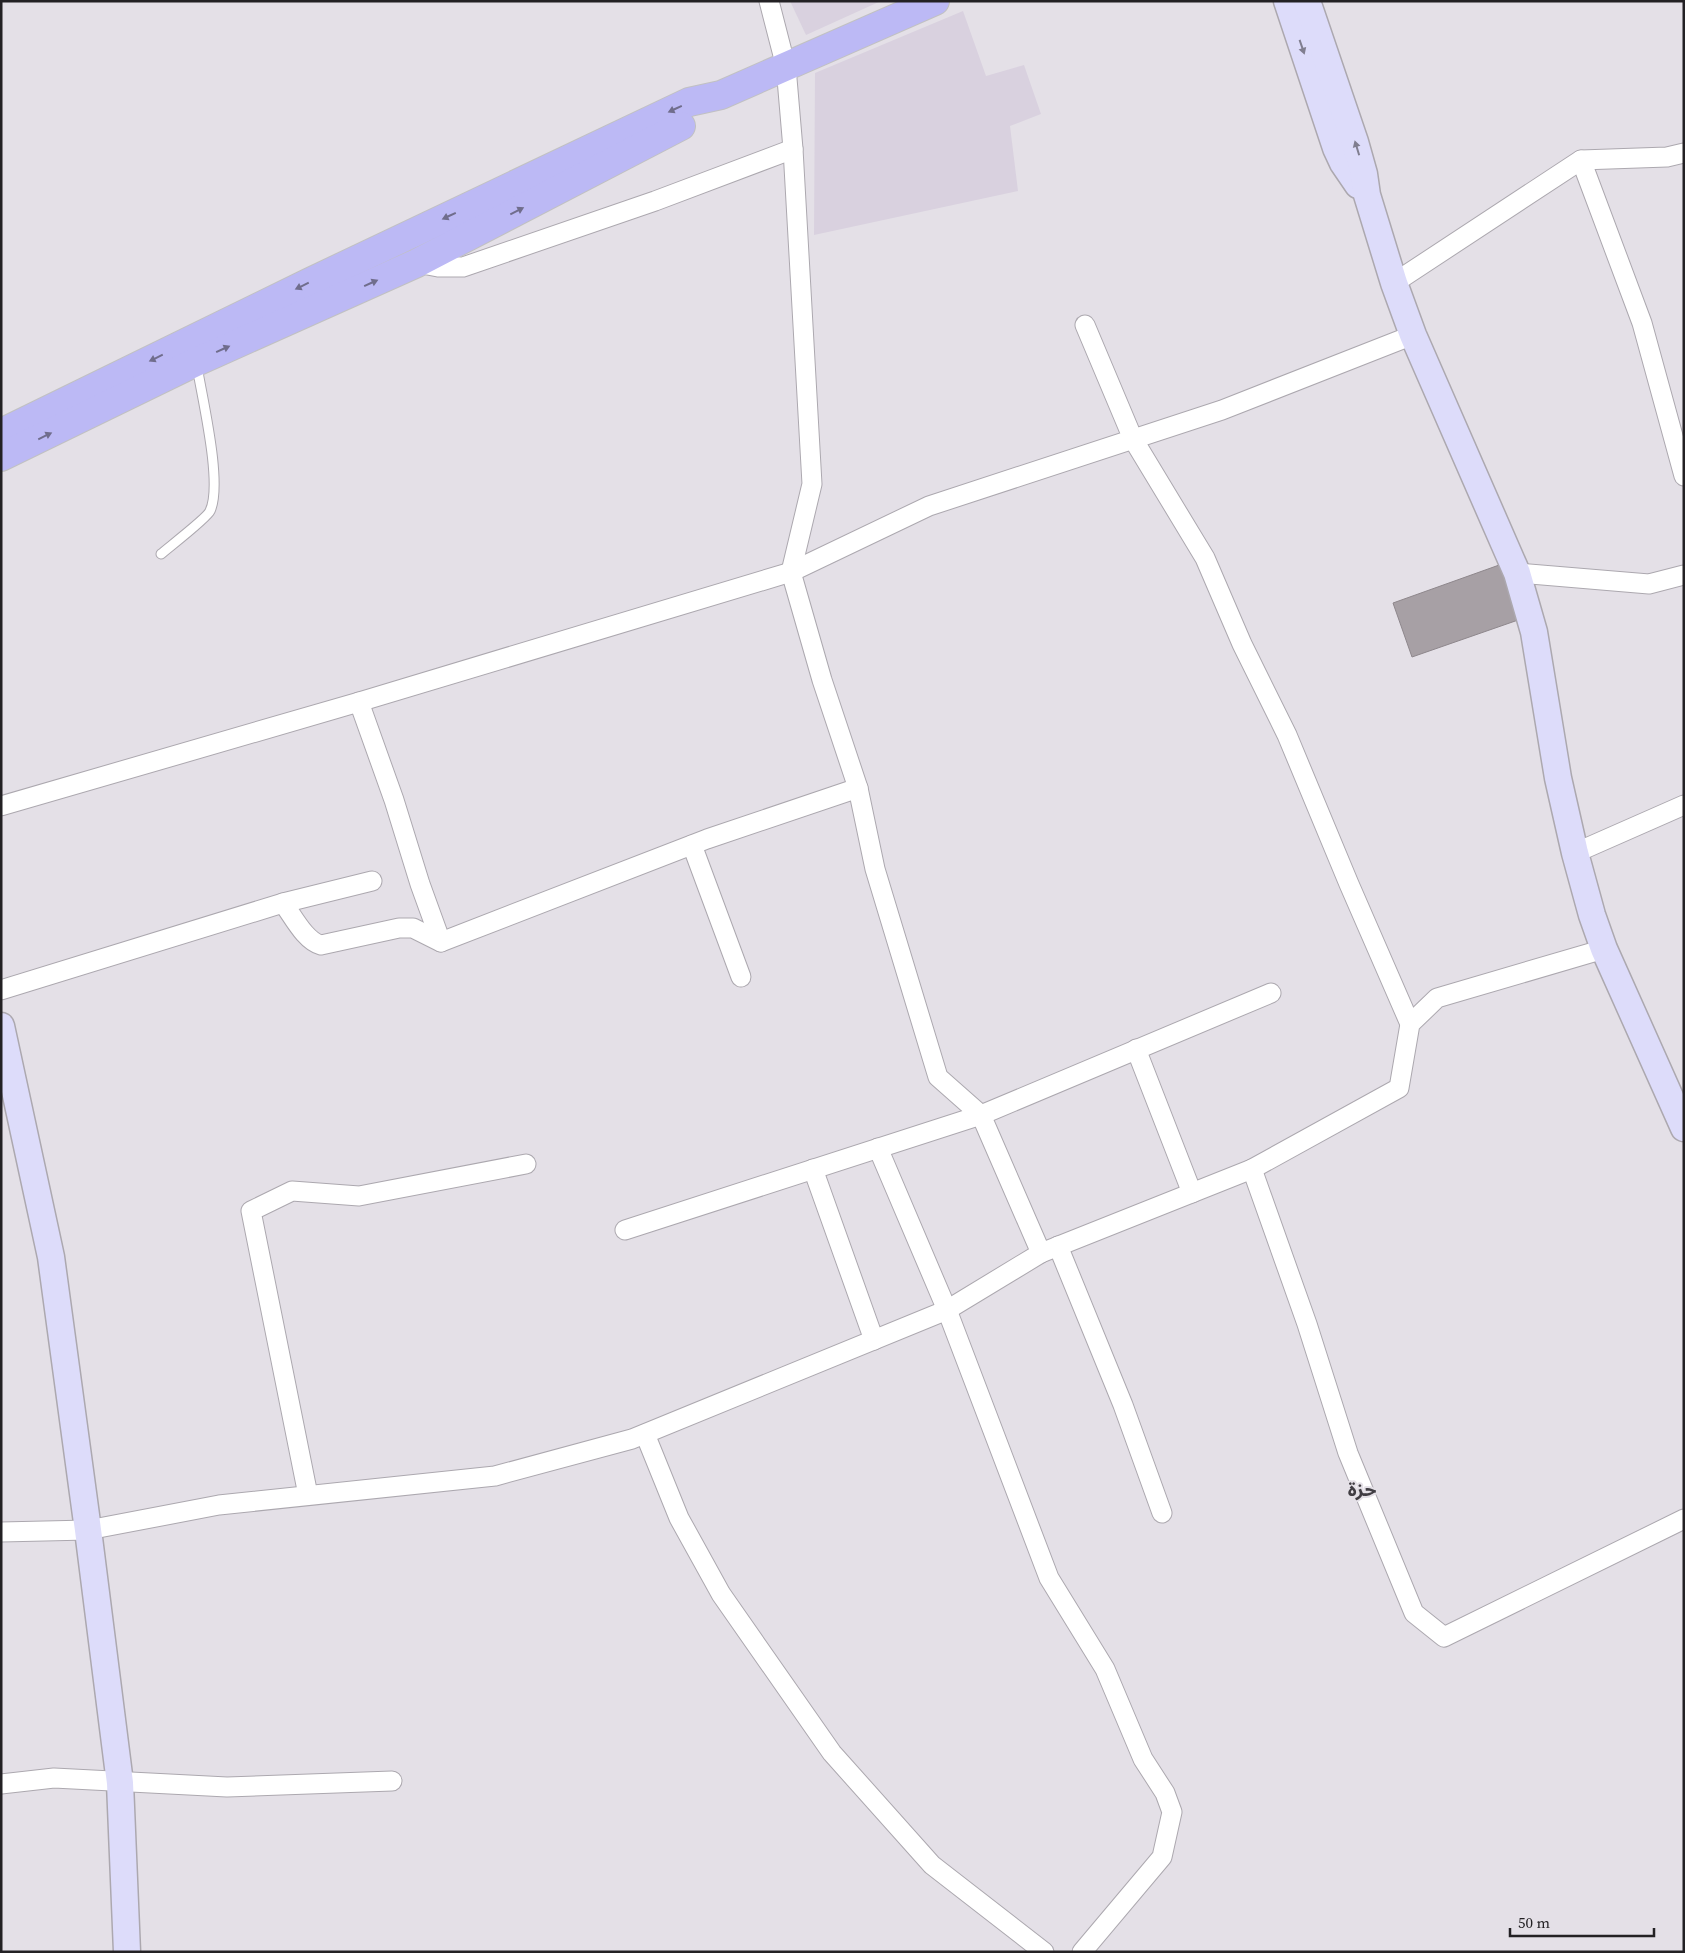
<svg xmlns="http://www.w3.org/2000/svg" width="1685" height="1953" font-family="'Source Serif 4','Noto Sans Arabic',serif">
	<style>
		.built { fill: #d9d1df }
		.building { fill: #a7a0a5; stroke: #8e878c }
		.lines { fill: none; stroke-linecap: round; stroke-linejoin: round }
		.lane-casing { stroke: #aca8af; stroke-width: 11 }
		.street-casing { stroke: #aca8af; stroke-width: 21 }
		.secondary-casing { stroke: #aca8af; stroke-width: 29 }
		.primary-casing { stroke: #c1c1c2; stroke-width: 30 }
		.lane { stroke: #fff; stroke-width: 9 }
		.street { stroke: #fff; stroke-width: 19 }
		.secondary { stroke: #dddcfa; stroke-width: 26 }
		.primary { stroke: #bcb9f5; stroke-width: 28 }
		.oneway { fill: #807e8f }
		.oneway2 { fill: #706d8c }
		.labels { text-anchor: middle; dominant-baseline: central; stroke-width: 4; stroke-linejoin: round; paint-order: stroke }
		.quarter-label { font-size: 19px; font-weight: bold; fill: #403d43; stroke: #e4e0e7 }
	</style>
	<rect width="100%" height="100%" fill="#e4e0e7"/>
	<g class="built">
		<polygon points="790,1 881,1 806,35"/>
		<polygon points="963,11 986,76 1024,65 1041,114 1010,126 1018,191 814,235 815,73"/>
	</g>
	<polygon class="building" points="1502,564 1521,619 1412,657 1393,603"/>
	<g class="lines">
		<g class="lane-casing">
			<path id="lane" d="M161,554C169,547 207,518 210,511C223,484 202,398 197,366"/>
		</g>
		<g class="street-casing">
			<g id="street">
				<polyline points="769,1 786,67 793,149 812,484 791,572 822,680 858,788 875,869 938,1077 981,1115 1041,1253"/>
				<polyline points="1581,160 1642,323 1684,476"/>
				<polyline points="416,261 417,263 438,267 463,267 655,201 793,149"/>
				<polyline points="1394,283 1581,160 1667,157 1684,153"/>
				<polyline points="1085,325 1133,439 1205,558 1242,644 1287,735 1349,884 1410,1024"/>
				<polyline points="1517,573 1649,584 1684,575"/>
				<polyline points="359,702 394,800 420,884 441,942"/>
				<polyline points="1,806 359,702 791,572 929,506 1222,410 1413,335"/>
				<polyline points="692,845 741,977"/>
				<polyline points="1575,853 1684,805"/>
				<path d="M283,903C293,916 305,941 321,945L399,928H413L441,942L707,839L858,788"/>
				<polyline points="1,990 283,903 372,881"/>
				<polyline points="1136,1049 1192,1193"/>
				<polyline points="878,1148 947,1310 1049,1578 1105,1669 1143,1759 1165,1793 1172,1812 1162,1857 1082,1952"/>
				<polyline points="813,1169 874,1340"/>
				<polyline points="1252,1169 1307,1324 1348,1453 1414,1613 1444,1637 1684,1519"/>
				<polyline points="625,1230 981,1115 1271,993"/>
				<polyline points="1058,1246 1123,1405 1162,1513"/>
				<polyline points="645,1434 679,1518 721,1594 832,1753 932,1865 1044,1952"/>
				<polyline points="308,1495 251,1211 292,1191 359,1196 526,1164"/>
				<polyline points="1,1532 88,1530 219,1505 495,1476 632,1439 947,1310 1041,1253 1252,1169 1399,1088 1410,1024 1437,998 1604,949"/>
				<polyline points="1,1784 54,1778 227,1787 392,1781"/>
			</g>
		</g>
		<g class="secondary-casing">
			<g id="secondary">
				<polyline points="1287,1 1336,148 1343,163 1358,185"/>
				<polyline points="1307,1 1355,142 1364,174 1367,195 1394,283 1413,335 1517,573 1534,632 1558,778 1575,853 1592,915 1604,949 1684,1128"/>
				<polyline points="1,1026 51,1257 88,1530 120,1783 127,1952"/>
			</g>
		</g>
		<g class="primary-casing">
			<g id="primary">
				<polyline points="1,433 310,282 689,102 721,95 935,1"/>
				<polyline points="1,457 196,362 417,263 681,126"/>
			</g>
		</g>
		<use href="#lane" class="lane"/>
		<use href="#street" class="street"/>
		<use href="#secondary" class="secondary"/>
		<use href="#primary" class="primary"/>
	</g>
	<defs><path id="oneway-solid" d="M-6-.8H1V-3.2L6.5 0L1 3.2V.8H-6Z" transform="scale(1.25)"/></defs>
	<g class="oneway">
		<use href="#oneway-solid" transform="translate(1302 47) rotate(71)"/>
		<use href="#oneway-solid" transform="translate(1357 148) rotate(-107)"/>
	</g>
	<g class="oneway2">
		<use href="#oneway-solid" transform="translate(675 109) rotate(155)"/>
		<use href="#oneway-solid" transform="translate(517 211) rotate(-27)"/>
		<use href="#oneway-solid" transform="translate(449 216) rotate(155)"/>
		<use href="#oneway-solid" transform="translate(371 283) rotate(-24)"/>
		<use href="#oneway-solid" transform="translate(302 286) rotate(154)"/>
		<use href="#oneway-solid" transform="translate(223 349) rotate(-24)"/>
		<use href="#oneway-solid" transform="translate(156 358) rotate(154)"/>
		<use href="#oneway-solid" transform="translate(45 436) rotate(-26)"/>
	</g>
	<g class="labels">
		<g class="quarter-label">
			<text x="1362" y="1489">حزة</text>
		</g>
	</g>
	<rect width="1685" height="1953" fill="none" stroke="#232124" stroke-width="5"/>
	<path d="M1510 1928v8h144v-8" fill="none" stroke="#232124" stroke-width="2.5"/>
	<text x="1518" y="1928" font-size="15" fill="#232124" stroke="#e4e0e7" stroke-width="4" paint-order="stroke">50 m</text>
</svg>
